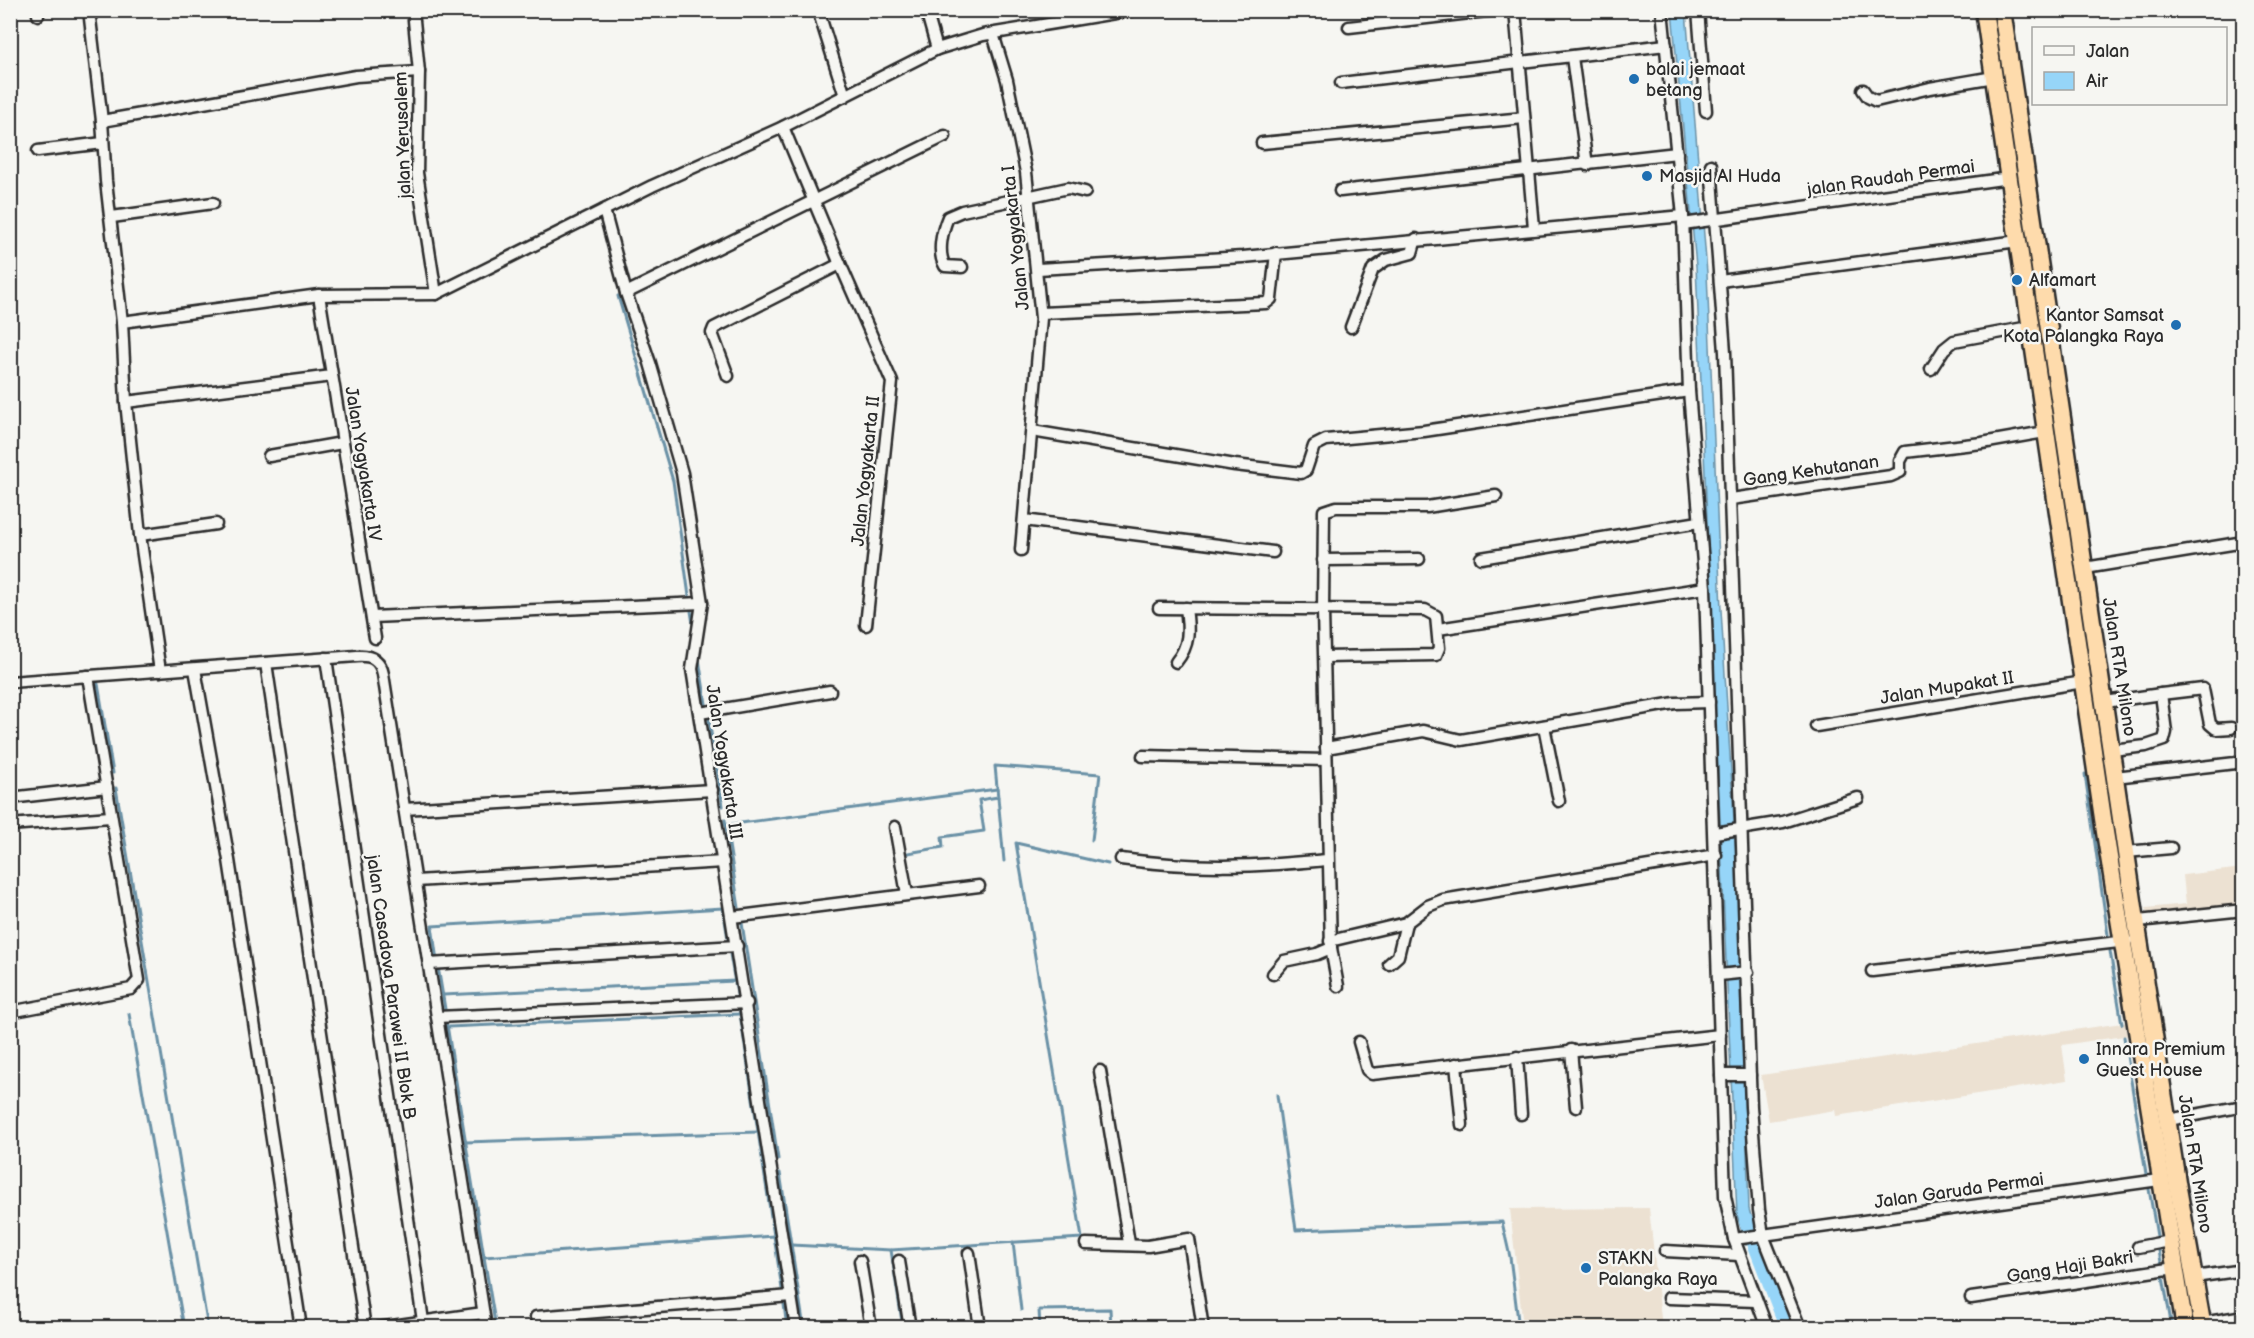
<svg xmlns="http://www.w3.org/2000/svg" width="2254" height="1338" font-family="'Balsamiq Sans',sans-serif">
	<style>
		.built { fill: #ece1d2 }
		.water { fill: #96d5f8; stroke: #6b91a6; stroke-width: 1.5 }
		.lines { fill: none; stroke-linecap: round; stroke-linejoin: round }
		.stream { stroke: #6b91a6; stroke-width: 3 }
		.river { stroke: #96d5f8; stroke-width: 16 }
		.minor-casing { stroke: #2b2b2b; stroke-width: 15 }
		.trunk-casing { stroke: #2b2b2b; stroke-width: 21 }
		.minor { stroke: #f6f6f2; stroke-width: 10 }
		.trunk { stroke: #fedbac; stroke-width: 16 }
		.poi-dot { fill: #1f6fb2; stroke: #f6f6f2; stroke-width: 2 }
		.labels { text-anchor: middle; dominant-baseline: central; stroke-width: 5; stroke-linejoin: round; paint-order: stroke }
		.poi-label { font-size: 18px; fill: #2b2b2b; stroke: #f6f6f2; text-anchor: start }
		.street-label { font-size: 18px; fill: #2b2b2b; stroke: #f6f6f2 }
	</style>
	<rect width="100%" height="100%" fill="#f6f6f2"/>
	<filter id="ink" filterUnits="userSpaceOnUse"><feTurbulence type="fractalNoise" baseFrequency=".0167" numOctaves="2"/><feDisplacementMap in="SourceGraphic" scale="12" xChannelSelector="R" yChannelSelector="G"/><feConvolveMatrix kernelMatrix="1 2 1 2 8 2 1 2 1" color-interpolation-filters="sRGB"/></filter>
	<g filter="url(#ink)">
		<g class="built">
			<polygon points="2243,868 2243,908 2147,918 2146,908 2186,904 2183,875"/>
			<polygon points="2129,1022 2131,1035 2062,1045 2067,1080 1836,1116 1835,1110 1769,1121 1761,1075"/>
			<polygon points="1649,1208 1662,1327 1523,1327 1510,1209"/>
		</g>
		<polygon class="water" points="1672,11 1686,11 1707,273 1721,610 1737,868 1749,1209 1758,1241 1746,1245 1737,1215 1696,266"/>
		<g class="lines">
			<g class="stream">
				<polyline points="618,296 673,481 689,596"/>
				<polyline points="691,611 693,624"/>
				<polyline points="699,659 706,704"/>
				<polyline points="98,684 113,773"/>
				<polyline points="709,720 723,806"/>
				<polyline points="2085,774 2108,935"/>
				<polyline points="116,788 208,1328"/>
				<polyline points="725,820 739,908"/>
				<polyline points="726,825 997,789"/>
				<polyline points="908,853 943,847 942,837 984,831 979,800 998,797"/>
				<polyline points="1004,861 995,766 1100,774 1092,840"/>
				<polyline points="742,923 778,1159"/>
				<polyline points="2110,951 2122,1024"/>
				<polyline points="730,954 738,1000"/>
				<polyline points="437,961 432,926 723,908 728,939"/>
				<polyline points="438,967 445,1009"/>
				<polyline points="443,995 735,981"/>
				<polyline points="739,1007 774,1236"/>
				<polyline points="129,1014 184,1328"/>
				<polyline points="447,1025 484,1257"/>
				<polyline points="448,1027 740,1014"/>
				<polyline points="2124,1037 2146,1174"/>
				<polyline points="1277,1095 1296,1230 1502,1222 1510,1257 1519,1328"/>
				<polyline points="466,1142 758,1132"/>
				<polyline points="780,1173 804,1328"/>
				<polyline points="2149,1189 2157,1236"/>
				<polyline points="1013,1242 1021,1310"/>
				<polyline points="791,1245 891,1250 1082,1238 1016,843 1108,864"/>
				<polyline points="891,1250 903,1328"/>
				<polyline points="2159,1251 2161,1262"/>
				<polyline points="2163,1277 2172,1328"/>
				<polyline points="784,1304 787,1328"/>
				<polyline points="496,1328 484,1257 774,1236 782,1289"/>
				<polyline points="1040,1328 1039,1310 1110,1309 1111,1328"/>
			</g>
			<polyline class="river" points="1747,1222 1788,1328"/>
			<g class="minor-casing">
				<g id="minor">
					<polyline points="89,10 102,121 106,181 122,322 126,402 140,535 160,671"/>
					<polyline points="413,10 419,72 417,173 436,294"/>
					<polyline points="818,10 845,96"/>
					<polyline points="926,10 937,49"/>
					<polyline points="1515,10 1534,228"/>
					<polyline points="1662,10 1683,216 1689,391 1705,588 1725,1196 1734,1239 1767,1328"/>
					<polyline points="1698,10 1706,111"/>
					<polyline points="38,15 39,10"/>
					<polyline points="1349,27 1496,10"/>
					<polyline points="993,34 1007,80 1026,172 1041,318 1021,550"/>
					<polyline points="1572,57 1587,165"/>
					<polyline points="1341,83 1666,45"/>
					<polyline points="1863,90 1868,97 1876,101 1930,88 1994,77"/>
					<polyline points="102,121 356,76 419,72"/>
					<polyline points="1262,143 1524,118"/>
					<polyline points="38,151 103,143"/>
					<polyline points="1711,165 1725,352 1751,1107 1759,1210 1763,1235 1800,1328"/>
					<polyline points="1340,191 1677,153"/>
					<polyline points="604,210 626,293 650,363 682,473 702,603 692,669 796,1328"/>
					<polyline points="112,217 213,203"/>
					<polyline points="1683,224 2009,178"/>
					<polyline points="838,259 892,382 866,625"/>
					<path d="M962,267L945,266C937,253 942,231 948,217L962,211L1068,188L1085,192"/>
					<polyline points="1038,269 1243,257 1683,216"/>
					<polyline points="1720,281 2018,241"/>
					<polyline points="626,293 945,136"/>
					<polyline points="319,295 375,638"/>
					<polyline points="1041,313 1266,303 1271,299 1276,253"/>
					<polyline points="122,322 319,295 436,294 652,186 783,127 937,49 983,35 1133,10"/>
					<polyline points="1351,327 1373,269 1386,260 1412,253 1416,239"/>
					<polyline points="1931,369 1944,349 1954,341 2029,327"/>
					<polyline points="728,376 712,333 714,328 840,264 783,127"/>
					<polyline points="126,402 332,376"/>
					<polyline points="1032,431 1235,465 1301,473 1306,470 1314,446 1326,440 1424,431 1689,391"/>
					<polyline points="269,456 342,443"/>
					<polyline points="1731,499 1891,476 1900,472 1900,461 1905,452 1982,443 2045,432"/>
					<polyline points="1024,520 1273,552"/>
					<polyline points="140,535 216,524"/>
					<polyline points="1481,558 1699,522"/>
					<polyline points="1323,560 1419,559"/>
					<polyline points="2085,568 2244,542"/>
					<polyline points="1159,608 1425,610 1436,616 1439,648 1436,655 1325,657"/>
					<polyline points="372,617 702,603"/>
					<polyline points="1438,629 1705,588"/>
					<polyline points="326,658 423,1321"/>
					<path d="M1176,662C1190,645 1189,630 1186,608"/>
					<polyline points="266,663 365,1328"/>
					<polyline points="195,669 229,860 301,1328"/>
					<path d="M10,682L357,656C371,655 380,659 383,674L486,1328"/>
					<polyline points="2161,694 2203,689 2210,724 2216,729 2231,728"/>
					<polyline points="2105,702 2161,694 2166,732 2164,740 2146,746 2112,750"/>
					<polyline points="700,713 830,691"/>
					<polyline points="1544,726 1559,801"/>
					<polyline points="1816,726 2083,682"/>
					<polyline points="1326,748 1423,731 1461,740 1675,703 1709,702"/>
					<polyline points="1143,756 1326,760"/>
					<polyline points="2115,777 2244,762"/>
					<polyline points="10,798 107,787"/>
					<polyline points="404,809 712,790"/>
					<polyline points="10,825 110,817"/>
					<polyline points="895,827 907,894"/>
					<polyline points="1715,833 1783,822 1858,798"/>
					<polyline points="2126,852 2171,848"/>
					<path d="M1121,859C1193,869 1254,867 1327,860"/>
					<polyline points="416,881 723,862"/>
					<polyline points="732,917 979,886"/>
					<polyline points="2138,921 2244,910"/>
					<polyline points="1330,941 1406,923 1428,906 1443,900 1716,855"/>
					<polyline points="1331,948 1338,986"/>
					<polyline points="429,964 737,946"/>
					<polyline points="1389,964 1398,956 1406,923"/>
					<polyline points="1872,971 2127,941"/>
					<polyline points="1273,974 1284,961 1317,954 1331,948 1323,611 1324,511 1336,507 1427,507 1496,496"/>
					<polyline points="1719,975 1748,972"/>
					<polyline points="10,1012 131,989 139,980 88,676"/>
					<polyline points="437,1017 747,1003"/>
					<polyline points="1359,1042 1367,1070 1372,1074 1720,1035"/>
					<polyline points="1571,1050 1576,1107"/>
					<polyline points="1517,1057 1521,1114"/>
					<polyline points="1456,1064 1462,1125"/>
					<polyline points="1100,1071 1129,1243"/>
					<polyline points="1721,1075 1750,1075"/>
					<polyline points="2168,1120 2244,1106"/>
					<polyline points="1734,1239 2159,1180"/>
					<polyline points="1086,1244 1148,1246 1189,1239 1203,1328"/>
					<polyline points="2138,1247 2170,1241"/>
					<polyline points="1665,1251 1739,1255"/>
					<polyline points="969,1253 980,1328"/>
					<polyline points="860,1261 871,1328"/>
					<polyline points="899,1261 910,1328"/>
					<polyline points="2194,1277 2244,1270"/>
					<polyline points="1669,1298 1756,1301"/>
					<polyline points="1971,1298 2175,1268"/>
					<polyline points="536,1317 791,1296"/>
					<polyline points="2202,1323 2244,1316"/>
					<polyline points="378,1328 483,1313"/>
				</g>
			</g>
			<g class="trunk-casing">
				<g id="trunk">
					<polyline points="1984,10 2105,832 2185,1328"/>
					<polyline points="2002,10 2135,914 2178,1188 2203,1328"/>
				</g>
			</g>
			<use href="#minor" class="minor"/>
			<use href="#trunk" class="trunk"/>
		</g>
	</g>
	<g class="poi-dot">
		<circle cx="1634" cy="79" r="6"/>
		<circle cx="1647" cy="176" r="6"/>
		<circle cx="2017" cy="280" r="6"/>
		<circle cx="2176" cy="325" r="6"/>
		<circle cx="2084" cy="1059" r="6"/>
		<circle cx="1586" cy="1268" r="6"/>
	</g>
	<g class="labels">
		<g class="poi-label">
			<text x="1646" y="69">balai jemaat<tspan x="1646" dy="21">betang</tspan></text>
			<text x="1659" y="176">Masjid Al Huda</text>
			<text x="2029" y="280">Alfamart</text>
			<text x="2164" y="315" text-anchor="end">Kantor Samsat<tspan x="2164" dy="21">Kota Palangka Raya</tspan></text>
			<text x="2096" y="1049">Innara Premium<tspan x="2096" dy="21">Guest House</tspan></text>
			<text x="1598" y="1258">STAKN<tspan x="1598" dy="21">Palangka Raya</tspan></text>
		</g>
		<g class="street-label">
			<text transform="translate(403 135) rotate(-92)">jalan Yerusalem</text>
			<text transform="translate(1891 178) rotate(-8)">jalan Raudah Permai</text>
			<text transform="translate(1016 238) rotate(-96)">Jalan Yogyakarta I</text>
			<text transform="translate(363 464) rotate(81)">Jalan Yogyakarta IV</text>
			<text transform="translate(866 471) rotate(-84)">Jalan Yogyakarta II</text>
			<text transform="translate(1811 471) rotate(-8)">Gang Kehutanan</text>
			<text transform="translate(2119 667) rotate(81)">Jalan RTA Milono</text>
			<text transform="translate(1947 688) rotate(-9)">Jalan Mupakat II</text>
			<text transform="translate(724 762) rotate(81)">Jalan Yogyakarta III</text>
			<text transform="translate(391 987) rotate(82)">jalan Casadova Parawei II Blok B</text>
			<text transform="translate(2195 1164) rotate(81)">Jalan RTA Milono</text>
			<text transform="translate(1959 1191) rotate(-8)">Jalan Garuda Permai</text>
			<text transform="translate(2070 1267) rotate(-9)">Gang Haji Bakri</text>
		</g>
	</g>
	<rect width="2254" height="1338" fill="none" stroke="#f6f6f2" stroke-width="36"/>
	<rect x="18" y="18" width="2218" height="1302" fill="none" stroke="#2b2b2b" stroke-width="2" filter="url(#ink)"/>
	<rect x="2032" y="27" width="195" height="78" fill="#f6f6f2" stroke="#a5a5a2" stroke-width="1.5"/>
	<rect x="2044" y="46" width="30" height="9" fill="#f6f6f2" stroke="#a5a5a2" stroke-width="1.5"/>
	<text x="2086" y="57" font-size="18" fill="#2b2b2b">Jalan</text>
	<rect x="2044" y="72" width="30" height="18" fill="#96d5f8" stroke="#a5a5a2" stroke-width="1.5"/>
	<text x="2086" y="87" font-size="18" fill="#2b2b2b">Air</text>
</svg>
